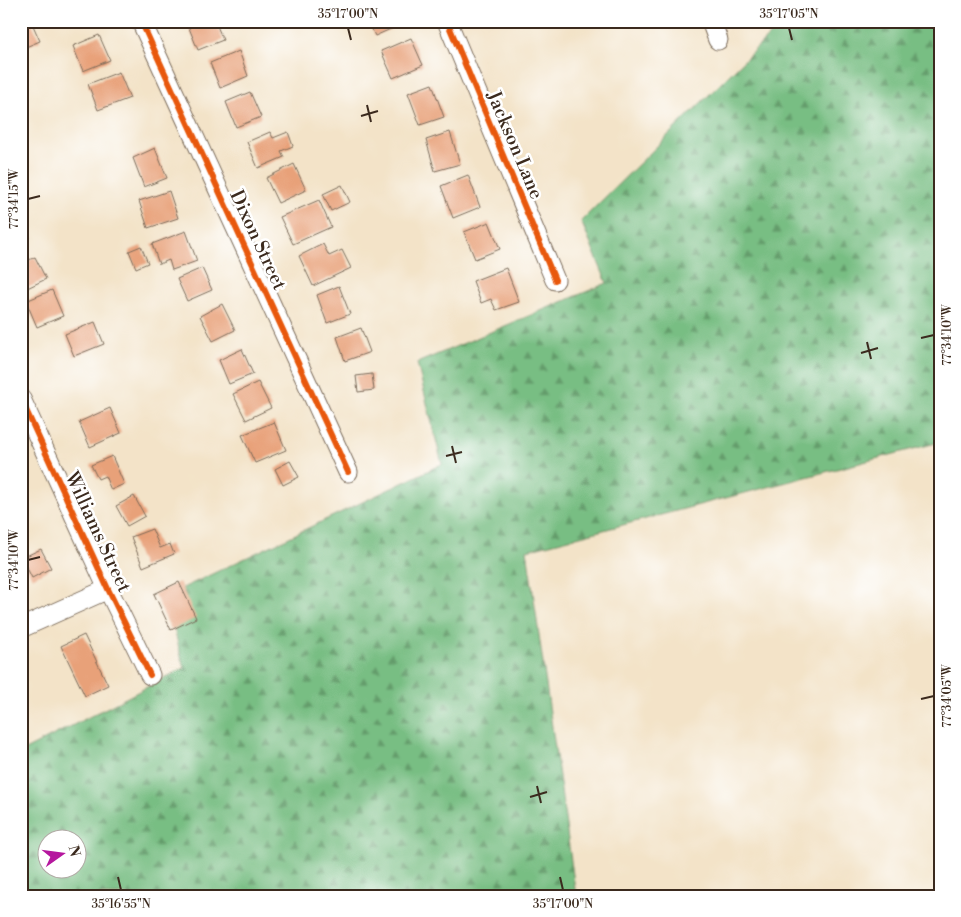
<svg xmlns="http://www.w3.org/2000/svg" width="961" height="917" font-family="'Libre Bodoni',serif">
	<style>
		.forest { fill: url(#forest-firs); stroke: #5a7450; fill-rule: evenodd }
		.building { fill: #e8a179 }
		.lines { fill: none; stroke-linecap: round; stroke-linejoin: round }
		.minor-casing { stroke: #7b6b5a; stroke-width: 21 }
		.minor { stroke: #fff; stroke-width: 19 }
		.cycleway-casing { stroke: #fff; stroke-width: 9 }
		.cycleway { stroke: #e8590c; stroke-width: 6 }
		.ticks { fill: none; stroke: #3b2a1e; stroke-width: 2 }
		.labels { text-anchor: middle; dominant-baseline: central; stroke-width: 5; stroke-linejoin: round; paint-order: stroke }
		.street-label { font-size: 19px; fill: #3b2a1e; stroke: #fff }
		.neatline { fill: none; stroke: #3b2a1e; stroke-width: 2 }
		.ticks-label { font-size: 12px; text-anchor: middle; fill: #3b2a1e }
	</style>
	<defs>
		<pattern id="forest-firs" width="22" height="20" patternUnits="userSpaceOnUse" patternTransform="scale(1.25)"><rect width="22" height="20" fill="#78be83"/><path d="M5 1l3.5 6h-7zM16 11l3.5 6h-7z" fill="#649b6b"/></pattern>
	</defs>
	<rect width="100%" height="100%" fill="#fff"/>
	<filter id="ink" filterUnits="userSpaceOnUse"><feTurbulence type="fractalNoise" baseFrequency=".02" numOctaves="2"/><feDisplacementMap in="SourceGraphic" scale="10" xChannelSelector="R" yChannelSelector="G"/><feConvolveMatrix kernelMatrix="1 2 1 2 8 2 1 2 1" color-interpolation-filters="sRGB"/></filter>
	<filter id="wash" filterUnits="userSpaceOnUse"><feTurbulence type="fractalNoise" baseFrequency=".0096" numOctaves="4" result="noise"/><feDisplacementMap in="SourceGraphic" scale="20" xChannelSelector="R" yChannelSelector="G"/><feGaussianBlur stdDeviation="1.12" result="paint"/><feColorMatrix in="noise" values="0 0 0 0 0 0 0 0 0 0 0 0 0 0 0 0 0 1.4 0 .05"/><feComposite in="paint" operator="in"/></filter>
	<g filter="url(#wash)">
		<rect width="100%" height="100%" fill="#f3e3c8"/>
		<path class="forest" d="M784,21H940V442L527,550L576,896L21,895V752L184,668L166,596L442,464L417,363L607,283L581,221ZM48,840H78V870H48Z"/>
		<g id="blocks">
			<g class="building">
				<polygon points="21,21 31,21 40,41 21,49"/>
				<polygon points="191,21 215,21 223,40 198,50 187,23"/>
				<polygon points="368,21 403,21 404,23 375,36"/>
				<polygon points="99,35 110,60 83,71 73,46"/>
				<polygon points="411,38 423,65 393,78 381,51"/>
				<polygon points="239,51 248,76 220,88 210,63"/>
				<polygon points="119,72 130,98 98,110 88,84"/>
				<polygon points="432,84 444,117 420,125 408,93"/>
				<polygon points="250,92 261,117 236,127 226,102"/>
				<polygon points="270,132 273,138 288,132 293,146 281,151 284,157 258,168 247,142"/>
				<polygon points="450,132 460,164 435,171 426,140"/>
				<polygon points="155,148 167,178 144,187 133,158"/>
				<polygon points="294,164 306,190 278,203 266,178"/>
				<polygon points="468,175 480,207 453,218 441,186"/>
				<polygon points="342,185 350,202 331,211 323,194"/>
				<polygon points="169,191 178,218 148,228 139,201"/>
				<polygon points="319,200 331,227 293,244 280,217"/>
				<polygon points="21,212 29,238 21,240"/>
				<polygon points="489,222 500,249 475,259 464,232"/>
				<polygon points="186,231 197,261 172,270 169,260 159,264 152,244"/>
				<polygon points="323,244 329,256 342,250 351,268 313,286 299,256"/>
				<polygon points="141,246 148,263 136,268 129,251"/>
				<polygon points="35,257 46,279 21,291 21,264"/>
				<polygon points="202,268 212,290 187,301 177,279"/>
				<polygon points="506,268 519,302 496,310 491,299 481,303 473,281"/>
				<polygon points="339,286 350,314 327,323 317,295"/>
				<polygon points="52,290 63,316 37,327 26,301"/>
				<polygon points="222,304 235,330 213,341 200,316"/>
				<polygon points="95,322 104,344 74,356 65,334"/>
				<polygon points="361,328 370,352 345,361 337,337"/>
				<polygon points="242,349 253,374 229,384 219,360"/>
				<polygon points="372,374 374,390 358,392 356,376"/>
				<polygon points="258,382 271,408 246,420 233,394"/>
				<polygon points="110,408 121,433 90,447 79,422"/>
				<polygon points="274,422 286,450 255,463 242,435"/>
				<polygon points="112,456 124,484 111,490 105,476 98,479 91,465"/>
				<polygon points="290,461 299,477 283,485 275,469"/>
				<polygon points="134,496 145,516 127,526 116,506"/>
				<polygon points="152,529 160,548 170,544 174,554 143,567 131,537"/>
				<polygon points="41,549 51,568 32,578 22,558"/>
				<polygon points="179,582 196,618 171,630 154,594"/>
				<polygon points="84,635 108,685 85,696 61,646"/>
			</g>
		</g>
	</g>
	<g filter="url(#ink)">
		<use href="#blocks" fill-opacity="0" stroke="#7b6b5a" stroke-width="1"/>
		<g class="lines">
			<g class="minor-casing">
				<g id="minor">
					<polyline points="141,21 348,472"/>
					<polyline points="447,21 555,280"/>
					<polyline points="711,21 718,40"/>
					<polyline points="21,399 108,589 150,675"/>
					<polyline points="21,628 108,589"/>
				</g>
			</g>
			<use href="#minor" class="minor"/>
			<g class="cycleway-casing">
				<g id="cycleway">
					<polyline points="141,21 348,472"/>
					<polyline points="447,21 555,280"/>
					<polyline points="21,399 108,589 150,675"/>
				</g>
			</g>
			<use href="#cycleway" class="cycleway"/>
		</g>
	</g>
	<path class="ticks" d="M348,28L351,40M789,28L792,40M367,105L371,122M361,116L378,111M28,199L40,196M921,338L934,335M867,342L871,359M861,353L878,348M452,446L456,463M446,456L462,452M28,560L40,557M921,699L934,696M537,786L541,803M530,797L547,792M118,877L121,890M560,877L563,890"/>
	<g class="labels">
		<g class="street-label">
			<text transform="translate(515 145) rotate(67)">Jackson Lane</text>
			<text transform="translate(258 240) rotate(65)">Dixon Street</text>
			<text transform="translate(98 532) rotate(65)">Williams Street</text>
		</g>
	</g>
	<rect width="961" height="917" fill="none" stroke="#fff" stroke-width="55"/>
	<g transform="translate(62 854) rotate(76)"><circle r="24" fill="#ffffff" stroke="#b1aaa5"/>
	<path d="M0-4L9 19L0 12L-9 19Z" fill="#b5179e"/>
	<text y="-8" font-size="14" font-weight="bold" text-anchor="middle" fill="#3b2a1e">N</text>
	</g>
	<rect x="28" y="28" width="906" height="862" class="neatline"/>
	<g class="ticks-label">
		<text x="348" y="18">35°17'00"N</text>
		<text x="789" y="18">35°17'05"N</text>
		<text transform="translate(14 199) rotate(-90)" y="4">77°34'15"W</text>
		<text transform="translate(947 335) rotate(-90)" y="4">77°34'10"W</text>
		<text transform="translate(14 560) rotate(-90)" y="4">77°34'10"W</text>
		<text transform="translate(947 696) rotate(-90)" y="4">77°34'05"W</text>
		<text x="121" y="908">35°16'55"N</text>
		<text x="563" y="908">35°17'00"N</text>
	</g>
</svg>
